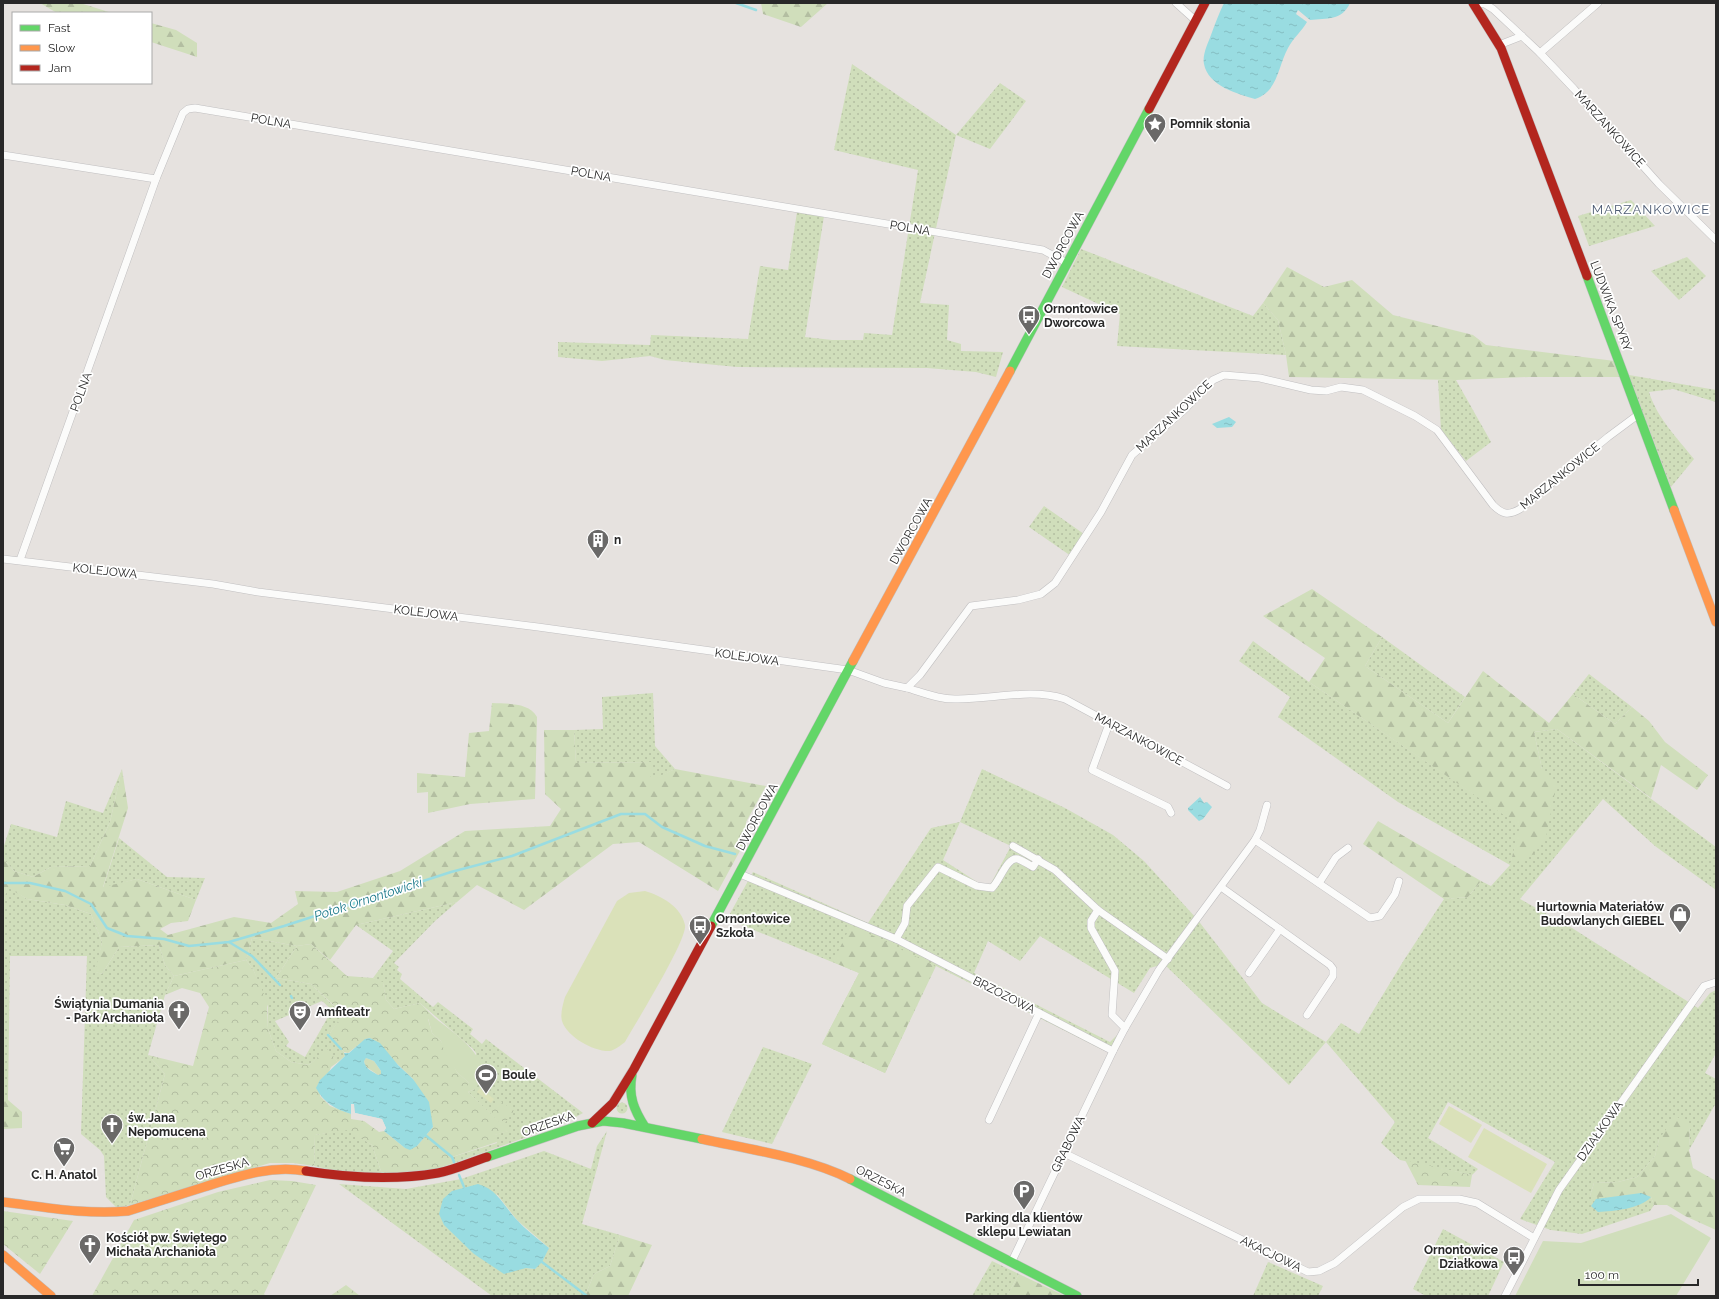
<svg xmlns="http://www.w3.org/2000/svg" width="1719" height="1299" font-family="Raleway,sans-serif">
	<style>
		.grass { fill: url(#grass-dots); fill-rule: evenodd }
		.forest { fill: url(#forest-firs) }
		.park { fill: url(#park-crowns) }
		.garden { fill: #d0debb }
		.pitch { fill: #dae1b9 }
		.water { fill: url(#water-ripples); fill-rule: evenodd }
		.pier { fill: #e6e2df }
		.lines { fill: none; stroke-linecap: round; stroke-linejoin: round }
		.stream { stroke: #99dce1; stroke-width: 2.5 }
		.street-casing { stroke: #c0bfc0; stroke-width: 8 }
		.fast-casing { stroke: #c0bfc0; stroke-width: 10 }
		.slow-casing { stroke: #c0bfc0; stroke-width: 10 }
		.jam-casing { stroke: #c0bfc0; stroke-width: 10 }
		.street { stroke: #fbfbfa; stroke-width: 7 }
		.fast { stroke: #63d668; stroke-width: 9 }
		.slow { stroke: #ff974d; stroke-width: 9 }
		.jam { stroke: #b3261e; stroke-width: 9 }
		.labels { text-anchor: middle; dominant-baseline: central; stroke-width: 3.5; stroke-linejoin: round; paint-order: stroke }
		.street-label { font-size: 12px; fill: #282828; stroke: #fff }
		.poi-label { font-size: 12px; font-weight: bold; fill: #282828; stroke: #fff; text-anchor: start }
		.neighbourhood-label { font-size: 13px; letter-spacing: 1px; fill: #4e5c74; stroke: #fff }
		.water-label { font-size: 13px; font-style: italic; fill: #1a798a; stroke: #fff }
	</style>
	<defs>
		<pattern id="grass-dots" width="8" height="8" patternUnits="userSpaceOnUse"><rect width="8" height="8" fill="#d0debb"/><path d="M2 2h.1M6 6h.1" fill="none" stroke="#b3bea1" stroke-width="1.8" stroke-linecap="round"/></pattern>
		<pattern id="forest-firs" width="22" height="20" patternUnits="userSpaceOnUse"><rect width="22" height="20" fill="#d0debb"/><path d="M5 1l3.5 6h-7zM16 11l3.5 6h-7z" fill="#b3bea1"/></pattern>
		<pattern id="park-crowns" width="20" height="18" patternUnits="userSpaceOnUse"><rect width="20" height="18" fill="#d0debb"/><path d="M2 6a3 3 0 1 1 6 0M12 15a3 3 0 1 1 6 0" fill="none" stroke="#b3bea1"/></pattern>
		<pattern id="water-ripples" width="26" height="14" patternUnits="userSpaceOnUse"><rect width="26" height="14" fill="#99dce1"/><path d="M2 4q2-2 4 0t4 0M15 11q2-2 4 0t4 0" fill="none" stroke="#84bdc1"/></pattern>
	</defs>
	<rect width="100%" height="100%" fill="#e6e2df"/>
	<g class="grass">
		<polygon points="852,64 956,135 1000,83 1026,101 990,149 956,135 920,303 949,305 947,340 961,344 961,351 1003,352 996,377 976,372 927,368 737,367 665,360 650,356 602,361 558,357 558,342 650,345 651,335 748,339 760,266 788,270 797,212 824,216 805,337 832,340 863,340 864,333 892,335 918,170 834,150"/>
		<polygon points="1631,200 1655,226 1589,246 1578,216"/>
		<polygon points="1081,249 1253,316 1263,303 1278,320 1286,355 1117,346 1120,314 1062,287"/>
		<polygon points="1687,257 1706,276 1679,300 1651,271"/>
		<path d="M1629,375L1716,390V402L1673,389L1649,392C1657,418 1678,439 1694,459L1671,487Z"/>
		<polygon points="1438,380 1456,380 1491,442 1466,461 1441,430"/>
		<polygon points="1044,506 1084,534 1071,556 1029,527"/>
		<polygon points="1382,637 1465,697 1448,723 1365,666"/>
		<path d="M1253,641L1309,682L1521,826L1510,865L1542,769L1534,732L1557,729L1716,847V890L1655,846L1603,799L1520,899L1572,928L1698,1008L1710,993L1716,990V1053L1705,1073L1716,1079V1103L1689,1150L1690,1126L1659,1139L1655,1156L1637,1177L1618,1182L1594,1183L1590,1196L1651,1197L1654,1205L1650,1211L1582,1234L1551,1230L1520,1219L1555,1162L1448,1102L1428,1138L1478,1169L1472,1175L1400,1160L1381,1143L1395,1122L1326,1042L1289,1085L1164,964L1150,968L1134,993L1040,936L1020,961L988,941L974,973L1110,1042L1123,1029L1113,1051H1105L936,966L885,1073L822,1044L859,973L727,919L753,872L868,923L931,828L960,822L982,769L1065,808L1113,835L1144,861L1197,919L1262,1003L1326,1042L1341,1023L1359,1034L1404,960L1444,899L1468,897L1481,881L1491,886L1510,865L1398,802L1278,717L1290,697L1239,661ZM960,822L1011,846L988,889L943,860Z"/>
		<polygon points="1589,674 1632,707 1615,724 1573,694"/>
		<polygon points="653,693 655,746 675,769 651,781 651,762 576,763 574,730 603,729 602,697"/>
		<polygon points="122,769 110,822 90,866 51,867 33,877 14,871 3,858 3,849 11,824 57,837 66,801 103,813"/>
		<polygon points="119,838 167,877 205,878 196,900 137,879 103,888"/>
		<polygon points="7,886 27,899 65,905 91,914 102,942 96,972 102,974 119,947 159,945 165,965 174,976 165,995 148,1055 165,1074 130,1205 117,1208 106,1197 104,1156 100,1150 81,1134 87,956 10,956 8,1100 3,1100 3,905"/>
		<polygon points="457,902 435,921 394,963 399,967 397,970 402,974 400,979 433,1007 438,1002 473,1029 470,1034 482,1044 486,1039 583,1113 563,1124 454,1163 452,1157 497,1143 494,1135 508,1131 468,1092 475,1089 476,1053 473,1049 420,1003 394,1009 386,1000 383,983 373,978 393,951 356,925"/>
		<path d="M252,938L297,946L276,978L311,984L343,1015L328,1036L344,1052L345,1056L338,1062L327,1050L309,1065L291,1062L276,1051L268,1029V1007L253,969L246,960ZM322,1001L332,1010L305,1057L286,1046L289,1042L275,1021Z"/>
		<polygon points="763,1047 812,1064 772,1144 722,1132"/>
		<circle cx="622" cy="1108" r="5.5"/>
		<polygon points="348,1129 372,1145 382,1174 337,1171 314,1166 315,1135"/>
		<path d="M607,1131L582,1224L620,1235L610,1266L594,1274L585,1296H492L339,1184L406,1189L461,1179L544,1151L591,1169L597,1146ZM496,1193L517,1220L549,1248L535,1269L526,1268Z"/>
		<polygon points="1443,1229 1504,1262 1488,1296 1426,1296 1413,1289"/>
		<polygon points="992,1261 1019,1274 1007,1296 972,1296"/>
		<polygon points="1268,1262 1323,1286 1318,1296 1253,1296"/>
	</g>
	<g class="forest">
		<polygon points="40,3 80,3 112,13 57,13"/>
		<polygon points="761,3 828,3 801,27 763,14"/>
		<polygon points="151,23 176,30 197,43 197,57 151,42"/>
		<polygon points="1287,267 1324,287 1352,280 1393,315 1473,335 1486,345 1615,361 1622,377 1529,377 1456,380 1289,377 1286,355 1278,320 1263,303"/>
		<polygon points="1312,589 1382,637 1365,666 1448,723 1483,671 1549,723 1573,694 1615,724 1632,707 1649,721 1665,742 1708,775 1697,790 1661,765 1651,798 1557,729 1534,732 1542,769 1557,782 1546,837 1534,854 1510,865 1520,826 1309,682 1325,658 1263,616"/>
		<path d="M492,703C507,704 529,702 537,717L535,799L470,804L428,813V792L417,793V773L465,777L469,733L489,731Z"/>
		<polygon points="544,730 574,730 576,763 651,762 651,780 675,769 766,786 746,822 747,838 718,891 639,842 613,844 524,910 477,885 457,902 356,925 330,960 311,944 297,946 252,938 246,960 174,976 165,965 159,945 119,947 102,974 95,972 102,942 91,914 65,905 27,899 7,887 3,905 3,858 14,871 33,877 51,867 90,866 110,822 122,769 128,808 103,887 137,879 196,900 188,921 171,923 160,929 168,935 234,917 271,923 298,904 295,891 337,892 400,871 465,831 550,826 561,809 545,794"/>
		<polygon points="1378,821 1481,881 1468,897 1444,899 1363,844"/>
		<polygon points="851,925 935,966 885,1073 822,1044 859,973 833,962"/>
		<polygon points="3,1100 8,1100 22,1112 22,1128 3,1129"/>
		<polygon points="1676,1116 1690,1126 1689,1150 1693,1168 1716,1181 1716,1230 1685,1216 1667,1205 1654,1205 1651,1197 1627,1195 1608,1198 1590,1196 1594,1183 1618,1182 1637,1177 1655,1156 1659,1139"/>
		<polygon points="620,1235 652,1245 628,1296 585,1296 594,1274 610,1266"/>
		<polygon points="1019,1274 1065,1296 1007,1296"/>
	</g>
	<g class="park">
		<polygon points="311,944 347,976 373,978 383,982 386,1000 394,1009 420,1003 435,1018 428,1019 432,1033 441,1041 457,1072 469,1083 468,1092 509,1131 495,1135 497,1142 452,1157 454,1163 436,1169 382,1174 372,1145 348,1130 315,1135 314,1166 293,1163 270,1163 130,1205 165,1074 148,1055 193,1066 209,1007 200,993 182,988 165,995 174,976 246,960 253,969 267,1001 268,1029 276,1051 291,1062 309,1065 327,1049 338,1062 331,1067 320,1096 330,1106 351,1114 351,1119 364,1121 379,1132 384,1131 405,1148 417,1146 433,1127 413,1079 370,1038 366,1039 348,1053 344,1052 328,1036 343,1014 311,984 276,978 297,946"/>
		<polygon points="366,1058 374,1061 381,1071 381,1074 378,1075 365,1066 364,1060"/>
		<polygon points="498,1099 514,1111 505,1123 489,1110"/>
		<polygon points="1405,1160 1472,1175 1470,1187 1418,1185"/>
		<polygon points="270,1180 292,1181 316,1185 264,1294 266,1296 92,1296 134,1220 218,1192"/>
		<polygon points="3,1211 73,1221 40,1274 3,1244"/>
		<polygon points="346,1285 360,1296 330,1296"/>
	</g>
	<g class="garden">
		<path d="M428,1018H435C452,1032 487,1053 481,1078C480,1082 477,1086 475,1089L468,1092L466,1088L469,1083L457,1072L445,1053L441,1041L432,1033Z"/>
		<polygon points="1671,1214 1711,1238 1676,1296 1515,1296 1543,1241 1581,1243"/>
	</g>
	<g class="pitch">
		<path d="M645,891C661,896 681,906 685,925C688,939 635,1024 625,1042C621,1045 615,1050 610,1051C594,1052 567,1037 562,1021C560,1014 563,1004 565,997L617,901L629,893Z"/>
		<polygon points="480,1088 494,1099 491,1103 477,1092"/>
		<polygon points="1449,1106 1482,1125 1471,1143 1439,1124"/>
		<polygon points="1484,1128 1547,1164 1531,1193 1468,1157"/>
	</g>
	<g class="water">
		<path d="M1224,3H1350C1342,21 1327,18 1310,20L1298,10L1296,14L1307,22C1302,31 1293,38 1288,48C1278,66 1278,92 1255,99C1238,94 1208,86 1204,64C1202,55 1208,43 1211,35C1215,24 1219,13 1224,3Z"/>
		<polygon points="1229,417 1236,422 1232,427 1217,428 1212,424"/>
		<polygon points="1200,797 1204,803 1207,802 1212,807 1203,819 1199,821 1188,810 1188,808"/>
		<path d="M370,1038L380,1043L398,1065L413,1079L429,1102L433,1127L417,1146L410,1150L405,1148L384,1131L386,1128L382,1119L355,1113L351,1104V1114C335,1109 324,1103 316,1088L320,1080L345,1056L344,1053H349L365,1039ZM366,1058L374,1061L381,1071V1074L378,1075C371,1071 365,1068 364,1061Z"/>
		<path d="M478,1184C497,1189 504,1206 516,1219C526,1230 538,1239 549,1248L542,1262L535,1269L526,1268L504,1274L474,1254L444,1225L439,1214L443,1199L452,1191Z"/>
		<path d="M1641,1193L1651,1197C1640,1209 1614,1211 1598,1212L1591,1206L1596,1199Z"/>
	</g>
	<polygon class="pier" points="351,1104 354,1104 355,1113 382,1119 386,1128 384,1131 382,1131 384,1128 381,1121 355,1115 353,1110 352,1115 351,1116"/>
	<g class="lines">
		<g class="stream">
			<polyline points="736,3 756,10"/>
			<polyline points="3,883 30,883 65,891 91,904 107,928 127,936 164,939 189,946 229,942 284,926 451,872 512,856 621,814 645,814 662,827 705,846 735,854"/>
			<polyline points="229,942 252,956 280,985"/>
			<polyline points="291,996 292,998"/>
			<polyline points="328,1035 341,1049"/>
			<polyline points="424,1134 452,1157 454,1162"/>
			<polyline points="459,1175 464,1187"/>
			<polyline points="542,1262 587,1296"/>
		</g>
		<g class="street-casing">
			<g id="street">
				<polyline points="1176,3 1196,21"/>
				<polyline points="1479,3 1485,4 1493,9 1540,53 1574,89 1659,184 1716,240"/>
				<polyline points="1499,45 1522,36"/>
				<polyline points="1540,53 1598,3"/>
				<polyline points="3,155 156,179 183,113 188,109 195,108 1043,250 1067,263"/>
				<path d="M3,559L213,584L258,592L538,627L848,670L884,683L907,688L920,675L971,606L1018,600L1041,594L1055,583L1101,512L1132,455L1184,410L1213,380L1224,375L1260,378L1311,390L1326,391L1341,387L1363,390L1415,416L1437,430L1493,505C1502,514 1508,516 1520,509L1608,437L1639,414"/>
				<polyline points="20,560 156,179"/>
				<path d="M907,688C924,693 941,700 958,699C994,699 1031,688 1065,699L1227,786"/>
				<polyline points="1109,724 1092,770 1168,807 1171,813"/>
				<polyline points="1255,840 1260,830 1267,805"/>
				<polyline points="1013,846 1055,870 1098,910 1168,959"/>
				<polyline points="740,874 896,939 1113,1051"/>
				<polyline points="1319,883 1336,857 1348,848"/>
				<polyline points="1221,887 1330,965 1333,969 1333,976 1307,1015"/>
				<path d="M896,939L905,923L907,906L938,867L977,886L992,888C1000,881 1007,856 1018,859C1023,861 1028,864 1033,867L1038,859"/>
				<polyline points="1249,973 1280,929"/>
				<polyline points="1125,1028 1159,970 1255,840 1370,918 1380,916 1395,894 1399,881"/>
				<polyline points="989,1120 1039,1013"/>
				<polyline points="1064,1153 1308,1272 1319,1271 1335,1263 1403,1207 1419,1199 1459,1199 1477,1203 1534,1238"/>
				<polyline points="1012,1261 1113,1051 1125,1028 1112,1015 1115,971 1091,928 1091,921 1098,910"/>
				<polyline points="1505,1296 1559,1190 1704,986 1716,982"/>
			</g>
		</g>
		<g class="fast-casing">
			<g id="fast">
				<polyline points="1587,276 1674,510"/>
				<polyline points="1010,371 1149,109"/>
				<polyline points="711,926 853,661"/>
				<path d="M632,1075C628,1096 634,1110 645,1127"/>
				<polyline points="487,1157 578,1126 603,1121 623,1123 702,1139"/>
				<polyline points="850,1179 1077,1296"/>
			</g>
		</g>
		<g class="slow-casing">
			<g id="slow">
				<polyline points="1674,510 1716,622"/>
				<polyline points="853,661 1010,371"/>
				<path d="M702,1139C748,1149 809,1158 850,1179"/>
				<path d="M3,1202C44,1207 86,1215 128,1211C153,1203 179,1195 204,1187C239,1176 270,1165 306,1171"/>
				<polyline points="3,1255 51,1296"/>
			</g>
		</g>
		<g class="jam-casing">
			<g id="jam">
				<polyline points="1473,3 1501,48 1587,276"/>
				<polyline points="1149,109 1205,3"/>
				<polyline points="592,1123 613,1103 634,1069 711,926"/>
				<path d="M306,1171C350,1178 393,1181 438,1173C454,1170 471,1162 487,1157"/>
			</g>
		</g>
		<use href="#street" class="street"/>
		<use href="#fast" class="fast"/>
		<use href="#slow" class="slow"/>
		<use href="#jam" class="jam"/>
	</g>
	<defs>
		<g id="sight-pin" transform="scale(1.15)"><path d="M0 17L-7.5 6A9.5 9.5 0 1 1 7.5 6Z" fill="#6a6968" stroke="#fff"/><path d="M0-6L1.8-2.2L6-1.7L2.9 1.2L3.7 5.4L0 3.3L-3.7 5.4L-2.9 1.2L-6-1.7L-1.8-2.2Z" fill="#fff"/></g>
		<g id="bus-pin" transform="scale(1.15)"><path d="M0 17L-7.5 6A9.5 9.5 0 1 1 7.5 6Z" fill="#6a6968" stroke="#fff"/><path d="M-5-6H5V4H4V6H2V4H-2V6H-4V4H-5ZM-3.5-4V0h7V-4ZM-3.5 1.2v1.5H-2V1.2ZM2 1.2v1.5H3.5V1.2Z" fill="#fff"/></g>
		<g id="building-pin" transform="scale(1.15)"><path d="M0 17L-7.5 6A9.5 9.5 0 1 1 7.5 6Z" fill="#6a6968" stroke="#fff"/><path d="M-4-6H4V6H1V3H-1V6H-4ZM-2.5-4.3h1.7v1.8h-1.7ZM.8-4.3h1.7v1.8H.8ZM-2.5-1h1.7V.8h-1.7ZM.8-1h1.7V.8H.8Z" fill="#fff"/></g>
		<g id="shop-pin" transform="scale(1.15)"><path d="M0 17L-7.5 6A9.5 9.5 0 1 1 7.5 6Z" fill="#6a6968" stroke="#fff"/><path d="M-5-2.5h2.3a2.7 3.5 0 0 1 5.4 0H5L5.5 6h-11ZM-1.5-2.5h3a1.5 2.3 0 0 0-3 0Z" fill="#fff"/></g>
		<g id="church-pin" transform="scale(1.15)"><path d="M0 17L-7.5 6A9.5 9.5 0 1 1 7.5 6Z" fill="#6a6968" stroke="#fff"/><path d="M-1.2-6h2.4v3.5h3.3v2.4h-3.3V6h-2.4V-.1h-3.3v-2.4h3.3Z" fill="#fff"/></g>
		<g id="theatre-pin" transform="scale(1.15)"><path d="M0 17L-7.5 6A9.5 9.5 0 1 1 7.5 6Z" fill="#6a6968" stroke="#fff"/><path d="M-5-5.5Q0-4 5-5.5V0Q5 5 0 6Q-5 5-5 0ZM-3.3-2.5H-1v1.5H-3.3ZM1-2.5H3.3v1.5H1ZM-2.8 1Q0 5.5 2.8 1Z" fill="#fff"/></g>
		<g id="stadium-pin" transform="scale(1.15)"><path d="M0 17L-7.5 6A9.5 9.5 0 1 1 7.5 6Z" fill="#6a6968" stroke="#fff"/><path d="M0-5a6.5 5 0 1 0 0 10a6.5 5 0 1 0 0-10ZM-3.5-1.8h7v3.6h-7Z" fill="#fff"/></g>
		<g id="supermarket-pin" transform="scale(1.15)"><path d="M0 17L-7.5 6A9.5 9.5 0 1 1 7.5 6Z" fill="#6a6968" stroke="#fff"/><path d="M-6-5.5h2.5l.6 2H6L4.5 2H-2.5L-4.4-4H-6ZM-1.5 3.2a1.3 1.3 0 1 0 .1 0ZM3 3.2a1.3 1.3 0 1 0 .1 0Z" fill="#fff"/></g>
		<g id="parking-pin" transform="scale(1.15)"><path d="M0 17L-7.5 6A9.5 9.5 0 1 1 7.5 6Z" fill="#6a6968" stroke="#fff"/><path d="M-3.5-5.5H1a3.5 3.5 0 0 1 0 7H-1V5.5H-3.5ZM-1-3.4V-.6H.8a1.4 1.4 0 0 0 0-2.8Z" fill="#fff"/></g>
	</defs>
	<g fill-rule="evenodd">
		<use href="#sight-pin" x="1155" y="124"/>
		<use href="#bus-pin" x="1029" y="316"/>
		<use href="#building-pin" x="598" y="540"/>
		<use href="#shop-pin" x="1680" y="914"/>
		<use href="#bus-pin" x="700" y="926"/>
		<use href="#church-pin" x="179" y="1011"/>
		<use href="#theatre-pin" x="300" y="1012"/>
		<use href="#stadium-pin" x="486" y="1075"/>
		<use href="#church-pin" x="112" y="1125"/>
		<use href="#supermarket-pin" x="64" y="1148"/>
		<use href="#parking-pin" x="1024" y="1191"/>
		<use href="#church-pin" x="90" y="1245"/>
		<use href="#bus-pin" x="1514" y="1257"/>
	</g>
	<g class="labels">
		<g class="street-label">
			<text transform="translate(271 121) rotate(10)">POLNA</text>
			<text transform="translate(1610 129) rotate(48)">MARZANKOWICE</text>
			<text transform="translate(591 174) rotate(10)">POLNA</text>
			<text transform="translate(910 228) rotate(9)">POLNA</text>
			<text transform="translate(1063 245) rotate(-62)">DWORCOWA</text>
			<text transform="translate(1611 306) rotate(69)">LUDWIKA SPYRY</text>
			<text transform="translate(81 392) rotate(-70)">POLNA</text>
			<text transform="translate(1174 416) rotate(-43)">MARZANKOWICE</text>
			<text transform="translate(1560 476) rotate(-39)">MARZANKOWICE</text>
			<text transform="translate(911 531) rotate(-61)">DWORCOWA</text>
			<text transform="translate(105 571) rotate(6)">KOLEJOWA</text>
			<text transform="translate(426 613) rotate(7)">KOLEJOWA</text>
			<text transform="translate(747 657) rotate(8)">KOLEJOWA</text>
			<text transform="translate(1139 739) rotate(28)">MARZANKOWICE</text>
			<text transform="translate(757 817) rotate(-62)">DWORCOWA</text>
			<text transform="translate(1004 995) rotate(27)">BRZOZOWA</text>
			<text transform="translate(548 1124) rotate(-19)">ORZESKA</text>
			<text transform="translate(1600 1131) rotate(-55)">DZIAŁKOWA</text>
			<text transform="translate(1068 1144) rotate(-64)">GRABOWA</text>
			<text transform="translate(222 1169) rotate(-16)">ORZESKA</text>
			<text transform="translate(881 1181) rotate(27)">ORZESKA</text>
			<text transform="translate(1271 1254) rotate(26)">AKACJOWA</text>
		</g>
		<g class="poi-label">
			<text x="1170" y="124">Pomnik słonia</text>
			<text x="1044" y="309">Ornontowice<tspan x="1044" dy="14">Dworcowa</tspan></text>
			<text x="614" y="540">n</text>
			<text x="1664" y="907" text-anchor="end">Hurtownia Materiałów<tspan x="1664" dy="14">Budowlanych GIEBEL</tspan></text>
			<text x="716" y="919">Ornontowice<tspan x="716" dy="14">Szkoła</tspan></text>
			<text x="164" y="1004" text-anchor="end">Świątynia Dumania<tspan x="164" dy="14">- Park Archanioła</tspan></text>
			<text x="316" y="1012">Amfiteatr</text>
			<text x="502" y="1075">Boule</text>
			<text x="128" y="1118">św. Jana<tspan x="128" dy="14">Nepomucena</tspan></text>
			<text x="64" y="1175" text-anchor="middle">C. H. Anatol</text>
			<text x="1024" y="1218" text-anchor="middle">Parking dla klientów<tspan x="1024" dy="14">sklepu Lewiatan</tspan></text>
			<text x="106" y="1238">Kościół pw. Świętego<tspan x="106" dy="14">Michała Archanioła</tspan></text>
			<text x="1498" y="1250" text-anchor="end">Ornontowice<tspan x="1498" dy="14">Działkowa</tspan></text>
		</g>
		<g class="neighbourhood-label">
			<text x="1651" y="209">MARZANKOWICE</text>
		</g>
		<g class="water-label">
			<text transform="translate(368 899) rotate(-18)">Potok Ornontowicki</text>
		</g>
	</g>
	<rect width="1719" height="1299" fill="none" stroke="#282828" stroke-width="8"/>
	<rect x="12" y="12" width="140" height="72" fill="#ffffff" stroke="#a9a9a9"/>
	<rect x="20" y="25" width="20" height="6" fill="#63d668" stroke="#a9a9a9"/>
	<text x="48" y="32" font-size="12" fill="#282828">Fast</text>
	<rect x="20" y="45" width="20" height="6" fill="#ff974d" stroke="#a9a9a9"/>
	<text x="48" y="52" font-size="12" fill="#282828">Slow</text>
	<rect x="20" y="65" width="20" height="6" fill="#b3261e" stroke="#a9a9a9"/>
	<text x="48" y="72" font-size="12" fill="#282828">Jam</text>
	<path d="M1579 1279v6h119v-6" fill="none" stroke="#282828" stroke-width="2"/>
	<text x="1585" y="1279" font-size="12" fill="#282828" stroke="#ffffff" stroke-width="3" paint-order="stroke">100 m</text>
</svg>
